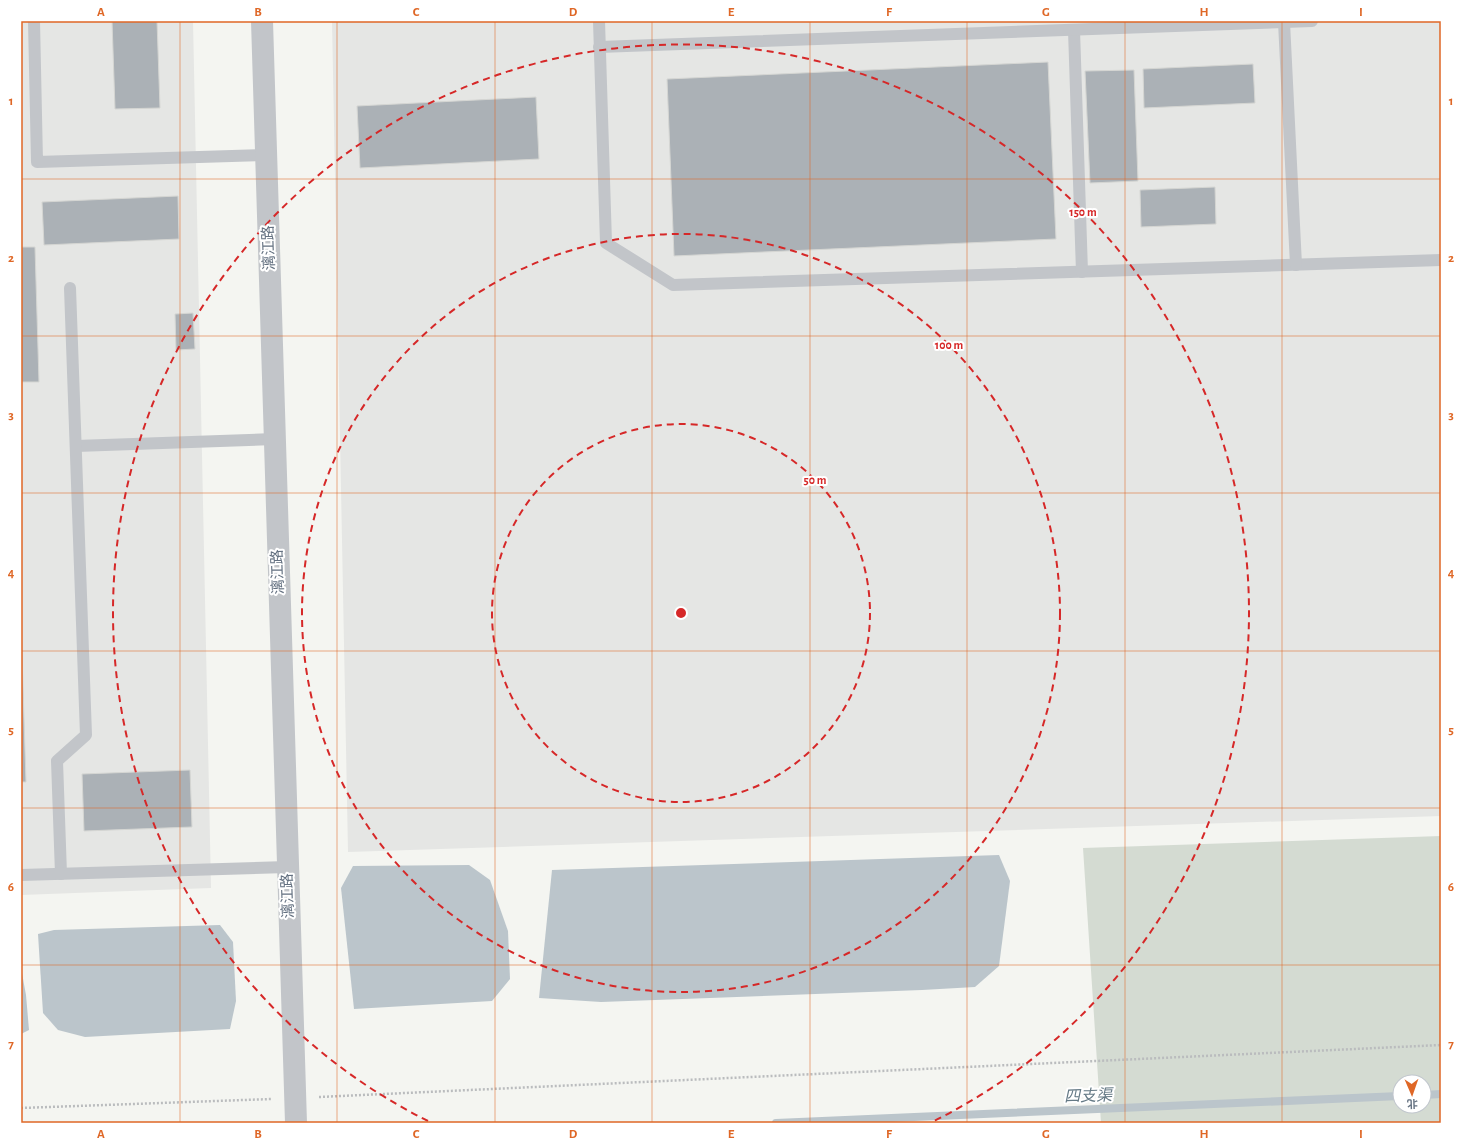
<svg xmlns="http://www.w3.org/2000/svg" width="1462" height="1144" font-family="'Alegreya Sans','Noto Sans SC',sans-serif">
	<style>
		.built { fill: #e5e6e4 }
		.green { fill: #d4dbd2; fill-rule: evenodd }
		.water { fill: #bbc5cb }
		.lines { fill: none; stroke-linecap: round; stroke-linejoin: round }
		.stream { stroke: #bbc5cb; stroke-width: 8 }
		.building { fill: #abb1b6; stroke: #d5d6d3 }
		.path { stroke: #babcbe; stroke-width: 2.5; stroke-dasharray: 2 2; stroke-linecap: butt }
		.service { stroke: #c2c5c9; stroke-width: 12 }
		.tertiary { stroke: #c2c5c9; stroke-width: 22 }
		.grid { fill: none; stroke: #df6726; stroke-width: 1; stroke-opacity: 0.55 }
		.ring { fill: none; stroke: #d62828; stroke-width: 2; stroke-dasharray: 7 5 }
		.labels { text-anchor: middle; dominant-baseline: central; stroke-width: 4; stroke-linejoin: round; paint-order: stroke }
		.street-label { font-size: 15px; fill: #647181; stroke: #fff }
		.water-label { font-size: 16px; font-style: italic; fill: #647985; stroke: #fff }
		.centre { fill: #d62828; stroke: #fff; stroke-width: 2 }
		.ring-label { font-size: 12px; text-anchor: middle; font-weight: bold; fill: #d62828; stroke: #fff; stroke-width: 4; stroke-linejoin: round; paint-order: stroke }
		.neatline { fill: none; stroke: #df6726; stroke-width: 1.5 }
		.grid-label { font-size: 13px; text-anchor: middle; font-weight: bold; fill: #df6726 }
	</style>
	<rect width="100%" height="100%" fill="#f4f5f1"/>
	<g class="built">
		<polygon points="21,21 193,21 211,888 21,895"/>
		<polygon points="332,21 1441,21 1441,816 348,852"/>
	</g>
	<path class="green" d="M1441,836V1123H1101L1083,848ZM1400,1082H1424V1106H1400Z"/>
	<g class="water">
		<polygon points="999,855 1010,881 999,966 975,987 922,990 601,1002 539,998 552,870"/>
		<polygon points="469,865 490,880 508,931 510,979 492,1001 354,1009 341,888 353,866"/>
		<polygon points="220,925 233,942 236,1001 230,1029 85,1037 58,1030 43,1013 38,934 54,930"/>
		<polygon points="21,968 26,995 29,1030 21,1034"/>
	</g>
	<g class="lines">
		<g class="stream">
			<polyline points="1424,1095 1441,1094"/>
			<polyline points="776,1123 1400,1096"/>
		</g>
	</g>
	<g class="building">
		<polygon points="112,21 157,21 160,108 115,109"/>
		<polygon points="1048,62 1056,239 674,256 667,79"/>
		<polygon points="1253,64 1255,103 1144,108 1143,69"/>
		<polygon points="1134,70 1138,181 1090,183 1085,71"/>
		<polygon points="536,97 539,159 360,168 357,106"/>
		<polygon points="1215,187 1216,224 1141,227 1140,190"/>
		<polygon points="178,196 179,239 44,245 42,202"/>
		<polygon points="21,247 35,247 39,382 21,382"/>
		<polygon points="193,313 195,349 176,350 175,314"/>
		<polygon points="21,623 26,782 21,782"/>
		<polygon points="190,770 192,827 84,831 82,774"/>
	</g>
	<g class="lines">
		<g class="path">
			<polyline points="319,1097 1441,1045"/>
			<polyline points="21,1108 272,1099"/>
		</g>
		<g class="service">
			<polyline points="34,21 37,162 266,155"/>
			<polyline points="599,21 606,243 673,285 1441,260"/>
			<polyline points="1284,22 1296,265"/>
			<polyline points="1074,30 1082,272"/>
			<polyline points="599,47 1312,21"/>
			<polyline points="76,446 274,439"/>
			<polyline points="61,874 57,761 86,735 70,288"/>
			<polyline points="21,875 287,867"/>
		</g>
		<polyline class="tertiary" points="262,21 296,1123"/>
	</g>
	<path class="grid" d="M180,21V1123M337,21V1123M495,21V1123M652,21V1123M810,21V1123M967,21V1123M1125,21V1123M1282,21V1123M21,179H1441M21,336H1441M21,493H1441M21,651H1441M21,808H1441M21,965H1441"/>
	<g class="ring">
		<circle cx="681" cy="613" r="189"/>
		<circle cx="681" cy="613" r="379"/>
		<path d="M428 1121A568 568 0 1 1 934 1121"/>
	</g>
	<g class="labels">
		<g class="street-label">
			<text transform="translate(269 248) rotate(-92)">漓江路</text>
			<text transform="translate(278 572) rotate(-92)">漓江路</text>
			<text transform="translate(288 896) rotate(-92)">漓江路</text>
		</g>
		<g class="water-label">
			<text transform="translate(1088 1096) rotate(-2)">四支渠</text>
		</g>
	</g>
	<circle cx="681" cy="613" r="6" class="centre"/>
	<g class="ring-label">
		<text x="1083" y="216">150 m</text>
		<text x="949" y="349">100 m</text>
		<text x="815" y="484">50 m</text>
	</g>
	<rect width="1462" height="1144" fill="none" stroke="#ffffff" stroke-width="44"/>
	<g transform="translate(1412 1094) rotate(178)"><circle r="19" fill="#ffffff" stroke="#c1c6cd"/>
	<path d="M0-3L7 15L0 10L-7 15Z" fill="#df6726"/>
	<text y="-6" font-size="11" font-weight="bold" text-anchor="middle" fill="#647181">北</text>
	</g>
	<rect x="22" y="22" width="1418" height="1100" class="neatline"/>
	<g class="grid-label">
		<text x="101" y="16">A</text>
		<text x="258" y="16">B</text>
		<text x="416" y="16">C</text>
		<text x="573" y="16">D</text>
		<text x="731" y="16">E</text>
		<text x="889" y="16">F</text>
		<text x="1046" y="16">G</text>
		<text x="1204" y="16">H</text>
		<text x="1361" y="16">I</text>
		<text x="11" y="105">1</text>
		<text x="1451" y="105">1</text>
		<text x="11" y="262">2</text>
		<text x="1451" y="262">2</text>
		<text x="11" y="419">3</text>
		<text x="1451" y="419">3</text>
		<text x="11" y="577">4</text>
		<text x="1451" y="577">4</text>
		<text x="11" y="734">5</text>
		<text x="1451" y="734">5</text>
		<text x="11" y="891">6</text>
		<text x="1451" y="891">6</text>
		<text x="11" y="1048">7</text>
		<text x="1451" y="1048">7</text>
		<text x="101" y="1138">A</text>
		<text x="258" y="1138">B</text>
		<text x="416" y="1138">C</text>
		<text x="573" y="1138">D</text>
		<text x="731" y="1138">E</text>
		<text x="889" y="1138">F</text>
		<text x="1046" y="1138">G</text>
		<text x="1204" y="1138">H</text>
		<text x="1361" y="1138">I</text>
	</g>
</svg>
